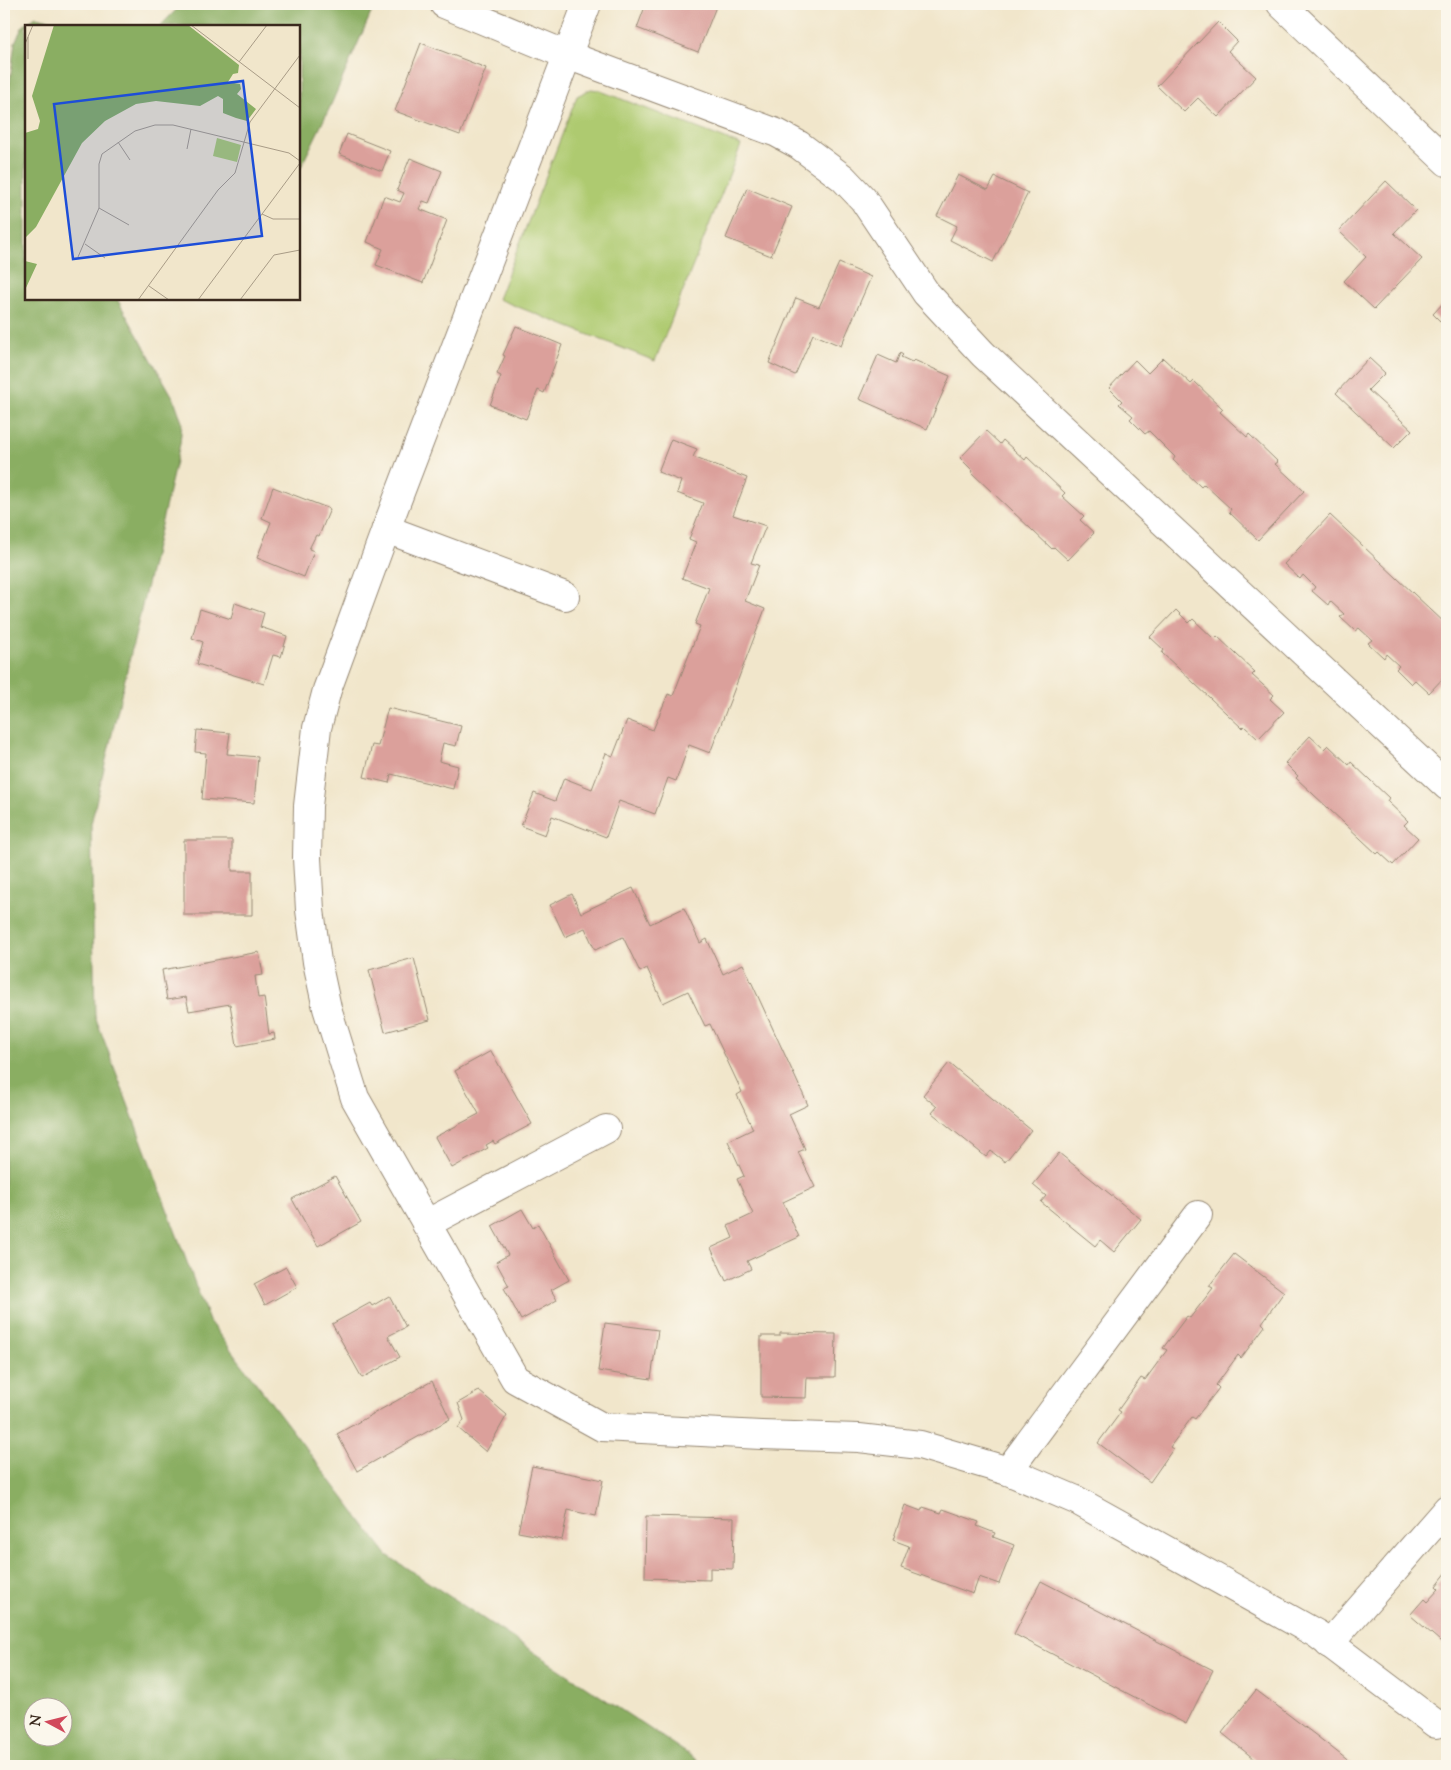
<svg xmlns="http://www.w3.org/2000/svg" width="1451" height="1770" viewBox="0 0 1451 1770" font-family="'Sorts Mill Goudy',serif">
  <rect width="100%" height="100%" fill="#fbf7ec"/>
  <filter id="ink" filterUnits="userSpaceOnUse"><feTurbulence type="fractalNoise" baseFrequency=".02" numOctaves="2"/><feDisplacementMap in="SourceGraphic" scale="10" xChannelSelector="R" yChannelSelector="G"/><feConvolveMatrix kernelMatrix="1 2 1 2 8 2 1 2 1" color-interpolation-filters="sRGB"/></filter>
  <filter id="wash" filterUnits="userSpaceOnUse"><feTurbulence type="fractalNoise" baseFrequency=".0096" numOctaves="4" result="noise"/><feDisplacementMap in="SourceGraphic" scale="20" xChannelSelector="R" yChannelSelector="G"/><feGaussianBlur stdDeviation="1.12" result="paint"/><feColorMatrix in="noise" values="0 0 0 0 0 0 0 0 0 0 0 0 0 0 0 0 0 1.4 0 .05"/><feComposite in="paint" operator="in"/></filter>
  <g filter="url(#wash)">
    <rect width="100%" height="100%" fill="#f1e6cb"/>
    <polygon fill="#aeca70" stroke="#747a47" points="591,89 598,90 741,145 655,361 498,299 574,104 577,96"/>
    <g fill="#8aae62" stroke="#626c40" fill-rule="evenodd">
      <polygon points="182,4 375,4 330,107 299,171 299,26 160,26"/>
      <path d="M36 17 78 26H26V299H117L174 399 182 422 180 444 91 824 95 1016 209 1321 387 1555 706 1766H4V127L15 42 23 26ZM32 1708H62V1738H32Z"/>
    </g>
    <g id="blocks">
      <g fill="#dba09b">
        <polygon points="646,4 717,4 698,52 637,28"/>
        <polygon points="1218,22 1237,41 1228,51 1256,77 1218,117 1198,98 1184,112 1157,86"/>
        <polygon points="421,43 486,68 460,135 395,111"/>
        <polygon points="347,134 390,151 382,171 339,154"/>
        <polygon points="410,158 442,171 429,203 423,201 419,209 447,220 423,283 376,265 383,249 367,242 384,196 400,202 404,193 397,190"/>
        <polygon points="958,175 988,190 995,177 1028,193 993,262 950,240 957,226 937,216"/>
        <polygon points="1386,181 1416,210 1394,233 1422,259 1374,309 1344,281 1366,257 1339,231"/>
        <polygon points="747,188 792,207 771,256 726,238"/>
        <polygon points="839,263 871,277 841,346 813,334 795,375 769,363 796,298 819,307"/>
        <polygon points="1447,299 1447,328 1433,314"/>
        <polygon points="516,326 562,345 544,393 538,390 526,419 490,405 501,376 497,374 505,356 503,355"/>
        <polygon points="900,353 903,355 901,357 912,362 914,360 950,376 927,429 859,399 878,355 896,363"/>
        <polygon points="1163,358 1191,384 1194,381 1223,409 1220,412 1247,437 1249,434 1278,462 1275,464 1304,491 1258,540 1229,512 1231,509 1204,484 1201,487 1173,460 1175,457 1149,431 1145,434 1130,419 1133,416 1119,404 1122,401 1109,388 1135,360 1148,373"/>
        <polygon points="1369,358 1385,373 1368,390 1412,430 1394,448 1336,393"/>
        <polygon points="986,431 1000,444 1003,440 1025,460 1027,457 1065,493 1062,496 1084,516 1080,520 1094,533 1068,560 1054,547 1052,549 972,473 973,471 960,458"/>
        <polygon points="671,439 697,449 693,457 747,478 733,515 766,526 751,563 759,565 745,601 765,609 710,753 689,745 676,781 668,778 655,814 619,801 606,837 552,816 545,835 521,826 534,793 555,801 564,778 592,789 606,753 613,756 627,720 653,730 668,694 673,696 700,626 695,624 709,588 682,578 696,542 689,539 703,503 677,493 681,481 658,472"/>
        <polygon points="273,487 330,509 319,536 316,535 309,549 314,551 304,577 257,558 271,522 262,518"/>
        <polygon points="1330,515 1447,625 1447,674 1429,693 1415,680 1411,684 1396,669 1399,666 1386,654 1384,658 1368,643 1372,640 1359,628 1355,631 1340,617 1344,614 1330,601 1328,605 1312,591 1315,587 1303,575 1300,579 1284,564"/>
        <polygon points="235,603 264,613 260,627 287,636 281,657 273,655 264,684 197,664 203,642 192,638 200,609 231,619"/>
        <polygon points="1176,610 1189,623 1193,619 1214,639 1217,636 1255,672 1252,675 1274,695 1270,699 1284,712 1258,739 1244,726 1242,728 1162,653 1164,650 1150,637"/>
        <polygon points="388,708 461,726 456,746 443,743 439,761 458,766 453,789 391,774 389,783 364,777 372,745 378,746"/>
        <polygon points="197,730 230,733 227,754 258,757 254,803 202,799 206,753 195,752"/>
        <polygon points="1310,736 1324,749 1328,745 1349,765 1351,762 1389,798 1387,801 1408,821 1404,825 1418,838 1393,865 1379,852 1377,854 1296,778 1298,776 1285,763"/>
        <polygon points="184,840 232,840 232,871 252,871 252,915 184,915"/>
        <polygon points="633,888 650,924 684,908 700,943 707,939 723,974 743,964 808,1105 789,1114 805,1149 798,1152 815,1187 783,1202 799,1237 747,1261 751,1269 726,1281 711,1248 733,1238 728,1226 753,1214 737,1179 744,1176 728,1141 753,1129 737,1095 742,1092 710,1024 705,1026 688,991 663,1003 647,968 640,972 623,937 595,950 585,928 565,937 550,905 572,894 581,913"/>
        <polygon points="259,952 263,975 255,976 258,998 264,997 269,1034 274,1033 275,1039 237,1046 230,1004 189,1011 186,997 167,1000 162,970"/>
        <polygon points="414,958 430,1020 385,1032 369,970"/>
        <polygon points="491,1051 532,1124 495,1144 493,1141 486,1145 488,1148 452,1168 435,1137 479,1114 455,1071"/>
        <polygon points="949,1063 1031,1130 1005,1162 991,1151 986,1157 932,1113 937,1107 923,1095"/>
        <polygon points="1059,1153 1141,1219 1114,1252 1100,1240 1095,1246 1041,1202 1046,1196 1033,1185"/>
        <polygon points="335,1176 361,1222 318,1246 292,1199"/>
        <polygon points="522,1209 533,1228 538,1224 569,1280 551,1290 557,1300 521,1320 504,1288 509,1286 496,1262 508,1255 492,1226"/>
        <polygon points="1234,1254 1284,1292 1262,1323 1265,1326 1241,1358 1238,1355 1216,1385 1219,1388 1195,1419 1192,1417 1170,1447 1173,1449 1150,1482 1098,1443 1121,1412 1118,1410 1141,1378 1145,1380 1167,1350 1163,1348 1187,1316 1190,1318 1213,1288 1209,1286"/>
        <polygon points="286,1267 297,1287 265,1305 254,1284"/>
        <polygon points="389,1296 406,1327 388,1336 400,1357 362,1378 332,1324 370,1303 372,1306"/>
        <polygon points="605,1323 658,1330 651,1379 598,1371"/>
        <polygon points="780,1333 836,1334 835,1377 807,1377 806,1398 761,1397 761,1336 780,1336"/>
        <polygon points="432,1381 450,1419 357,1471 337,1434"/>
        <polygon points="479,1391 507,1415 486,1452 458,1428 464,1420 458,1403"/>
        <polygon points="532,1466 603,1480 596,1516 568,1510 562,1540 518,1532"/>
        <polygon points="905,1505 921,1511 923,1507 941,1513 943,1509 979,1522 977,1526 995,1533 993,1537 1014,1545 999,1584 979,1577 973,1594 901,1568 909,1546 893,1540"/>
        <polygon points="646,1516 734,1518 733,1569 710,1568 710,1580 645,1578"/>
        <polygon points="1447,1572 1447,1647 1410,1615 1424,1599 1427,1602 1439,1589 1436,1586"/>
        <polygon points="1041,1581 1213,1670 1186,1724 1014,1634"/>
        <polygon points="1256,1690 1318,1737 1355,1766 1264,1766 1253,1758 1222,1733"/>
      </g>
    </g>
  </g>
  <g filter="url(#ink)">
    <use href="#blocks" fill-opacity="0" stroke="#968874" stroke-width="1"/>
    <g fill="none" stroke-linecap="round" stroke-linejoin="round">
      <defs>
        <g id="street">
          <polyline points="444,4 567,55 777,133 799,145 843,178 863,199 926,293 983,354 1447,786"/>
          <polyline points="587,4 386,529 327,690 317,728 308,806 307,858 310,910 317,962 327,1008 355,1098 515,1379 602,1427 761,1435 859,1438 920,1445 1008,1471 1076,1500 1317,1634 1436,1724"/>
          <polyline points="1281,4 1447,162"/>
          <polyline points="386,529 565,596"/>
          <polyline points="426,1224 606,1129"/>
          <polyline points="1008,1471 1198,1215"/>
          <polyline points="1329,1644 1447,1509"/>
        </g>
      </defs>
      <use href="#street" stroke="#968874" stroke-width="30"/>
      <use href="#street" stroke="#fff" stroke-width="28"/>
    </g>
  </g>
  <g transform="translate(25 25)">
    <rect width="275" height="275" fill="#f1e6cb"/>
    <path d="M192 113 216 120 212 137 188 131Z" fill="#aeca70"/>
    <path d="M29 0H163L214 40 213 48 208 49 203 57 215 59 216 64 212 69 231 84 222 96 211 93 198 88V74L193 71 175 81 131 76 111 79 80 96 57 118 11 202 0 213V108L13 104 15 96 7 71ZM0 236 12 239 0 265Z" fill="#8aae62"/>
    <path fill="none" stroke="#a89b86" stroke-width="1" d="M166 0 275 83M3 12V34M0 19 8 0M214 37 242 0M93 117 105 135M162 124 166 104M74 183 104 200M237 189 248 194H275M60 219 80 233M53 232 74 183V139L77 129 110 106 130 100H148L264 128 275 136M124 261 144 275M113 275 193 165 210 148 225 97 275 30M173 275 275 138M215 275 249 230 275 225"/>
    <path fill="#1d4ed8" fill-opacity="0.15" stroke="#1d4ed8" stroke-width="2.5" d="M218 56 237 211 48 234 29 79Z"/>
    <rect width="275" height="275" fill="none" stroke="#3b2a1e" stroke-width="2.5"/>
  </g>
  <rect width="1451" height="1770" fill="none" stroke="#fbf7ec" stroke-width="20"/>
  <g transform="translate(48 1722) rotate(277)"><circle r="24" fill="#fbf7ec" stroke="#aea59a"/>
  <path d="M0-4L9 19L0 12L-9 19Z" fill="#d1495b"/>
  <text y="-8" font-size="14" font-weight="bold" text-anchor="middle" fill="#3b2a1e">N</text>
  </g>
</svg>
